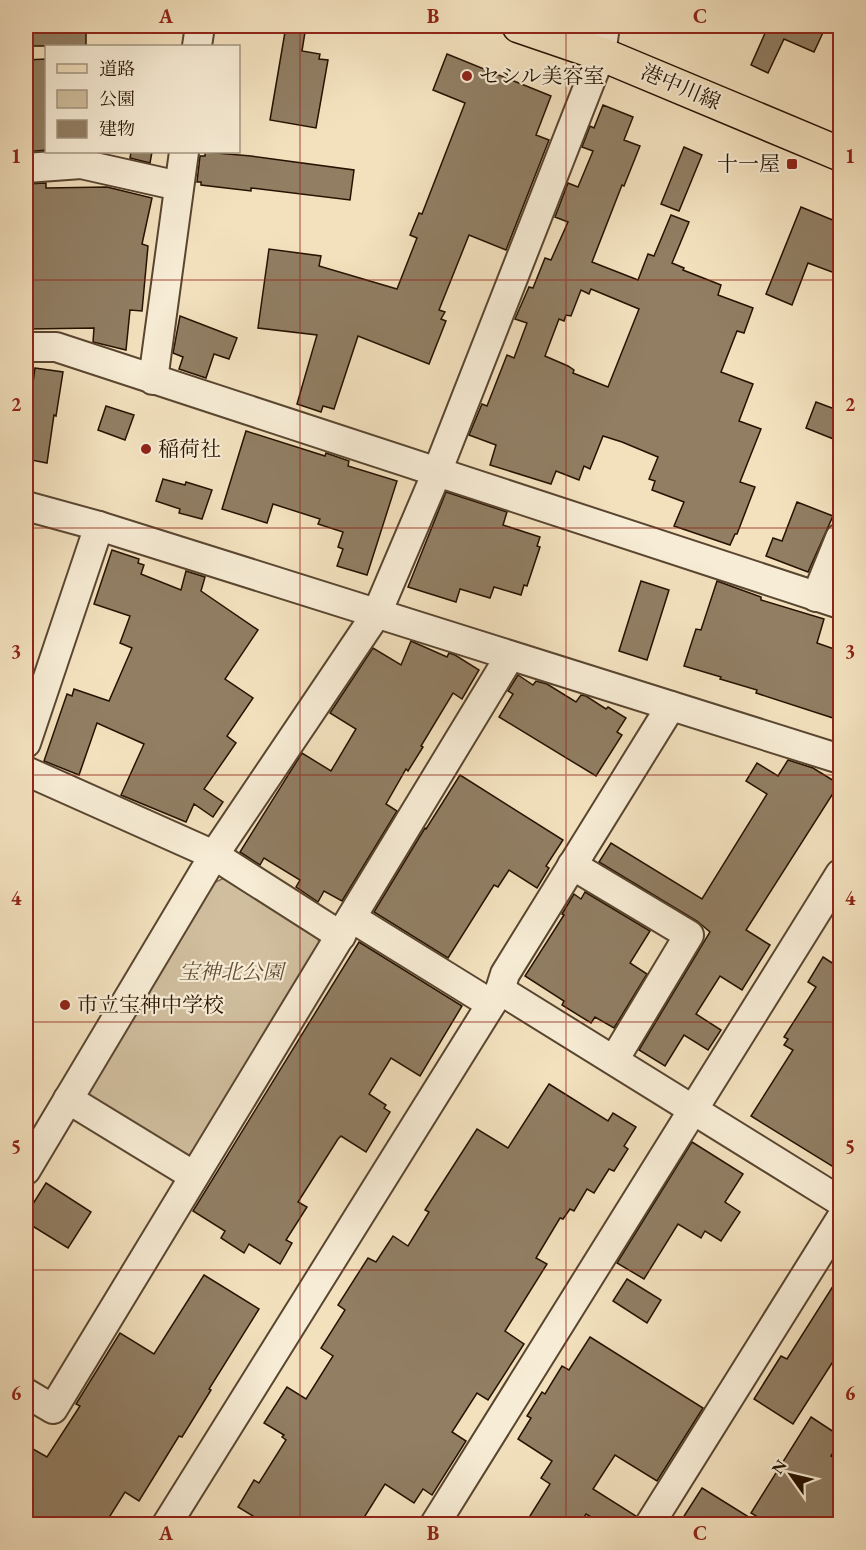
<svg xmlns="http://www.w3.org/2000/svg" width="866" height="1550" viewBox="0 0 866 1550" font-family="'EB Garamond','Noto Serif JP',serif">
  <rect width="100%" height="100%" fill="#f3e1be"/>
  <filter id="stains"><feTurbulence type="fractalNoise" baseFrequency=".00333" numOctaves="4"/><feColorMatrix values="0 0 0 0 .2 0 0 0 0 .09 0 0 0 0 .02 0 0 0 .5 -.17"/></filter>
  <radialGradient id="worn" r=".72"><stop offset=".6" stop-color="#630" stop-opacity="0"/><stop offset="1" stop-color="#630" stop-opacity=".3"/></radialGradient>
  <polygon fill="#d0be9e" stroke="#7b684f" stroke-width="1.5" points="224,878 316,935 321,946 189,1160 91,1104 85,1089 211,884"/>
  <g fill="#917e63" stroke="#261200" stroke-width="1.5" fill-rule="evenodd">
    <polygon points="30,26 86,26 86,46 32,46"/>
    <polygon points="286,26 306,26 302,51 320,54 319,59 328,60 316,128 270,120"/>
    <polygon points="754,26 826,26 814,52 784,39 768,73 751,65 766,31"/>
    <polygon points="447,54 551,96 536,135 549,140 506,250 469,235 439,310 445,312 441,319 446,321 429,364 358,336 334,409 323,406 321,412 297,404 317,335 258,328 269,249 321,256 319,266 397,289 417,238 410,235 419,213 422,214 465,103 433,90"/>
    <polygon points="46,59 46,150 26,152 26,60"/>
    <path d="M603 105 633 117 624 140 640 146 624 186 622 185 592 262 638 280 648 254 654 256 671 215 689 222 672 263 684 268 683 270 721 285 718 295 753 308 744 333 737 331 721 372 753 384 739 421 761 429 740 482 755 487 737 534H735L730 545 674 526 684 502 652 490 655 481 649 479 658 457 622 442 603 436 590 469 584 466 579 480 556 471 551 484 490 465 496 445 469 435 482 404 487 406 507 355 514 358 527 323 515 319 529 287 533 288 545 258 551 260 568 222 555 217 568 183 578 187 593 151 582 147 590 126 594 128ZM591 289 639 309 608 387 573 373 574 370 568 366 545 356 559 319 564 321 566 315 571 316 581 290 589 294Z"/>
    <polygon points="684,147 702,155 679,211 661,204"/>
    <polygon points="131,152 152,152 150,163 130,158"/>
    <polygon points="205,152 251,156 354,170 350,200 251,188 251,191 201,185 201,182 197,182 200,156 205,156"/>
    <polygon points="46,183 46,188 107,187 152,198 142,244 148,246 142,311 130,310 126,350 93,342 94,328 28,329 26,184"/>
    <polygon points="801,207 840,223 840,275 808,263 792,305 766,294"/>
    <polygon points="180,316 237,338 229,359 214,354 206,378 179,369 183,357 173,353"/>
    <polygon points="35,368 63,372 56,416 54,415 47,463 26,459 26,434"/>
    <polygon points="816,402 840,411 840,430 836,440 806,428"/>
    <polygon points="106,406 134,415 125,440 98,430"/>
    <polygon points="246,431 325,456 326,453 349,461 348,466 397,481 367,575 337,566 343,549 338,547 343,532 318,524 320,519 273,504 267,523 222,509"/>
    <polygon points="163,479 185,485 186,482 212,490 202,519 179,513 180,509 156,501"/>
    <polygon points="446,492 507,512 503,525 540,537 537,546 540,547 527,586 524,585 521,595 494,587 490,598 460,589 456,602 408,587"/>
    <polygon points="797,502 833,516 808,572 766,556 773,538 782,541"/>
    <polygon points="112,550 139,559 138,563 144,565 141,574 181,590 186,571 205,577 201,591 258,630 225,679 253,698 227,736 236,743 204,789 223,802 213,817 194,804 186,822 121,795 144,744 97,723 79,775 44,761 67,694 72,696 74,689 109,701 132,648 120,643 130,616 94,604"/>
    <polygon points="641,581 669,590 647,660 619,651"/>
    <polygon points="717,581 761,597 761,600 824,619 817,643 840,651 840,694 833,718 756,693 757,690 720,679 721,677 684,666 696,629 701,630"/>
    <polygon points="411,641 447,657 449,653 455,655 479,670 462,699 453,693 421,746 423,747 408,771 406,769 386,804 397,811 342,901 324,891 318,902 296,887 300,880 264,858 260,865 240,852 302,753 331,771 356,729 330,713 373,648 401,665"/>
    <polygon points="518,675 533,685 536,681 547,684 576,702 581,695 586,696 606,709 608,707 626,718 617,732 622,735 596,776 499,717 513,694 508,691"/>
    <polygon points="788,760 813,768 839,784 746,930 770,945 742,990 720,976 696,1014 721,1030 708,1050 684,1035 665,1066 639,1050 710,932 697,921 599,862 611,843 702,899 767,794 746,781 757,763 778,776"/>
    <polygon points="460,775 563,840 546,866 549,868 537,888 509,870 498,887 494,885 448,958 374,912 425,828 426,829"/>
    <polygon points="585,892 650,931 630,963 647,974 614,1028 595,1017 591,1023 562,1005 564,1001 525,976 564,915 562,914 574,894 581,899"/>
    <polygon points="359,942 462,1006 420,1076 391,1058 369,1094 386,1105 384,1108 390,1112 366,1152 341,1136 338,1139 298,1202 307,1207 286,1240 292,1243 280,1264 249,1244 244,1253 221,1238 225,1231 193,1211"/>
    <polygon points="823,957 840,968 840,1171 751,1116 793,1050 784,1045 788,1039 784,1037 816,987 808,982"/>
    <polygon points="549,1084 608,1121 613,1113 636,1127 624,1146 628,1149 614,1171 609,1169 594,1193 587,1189 574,1211 570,1209 563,1219 560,1218 536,1258 547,1264 505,1331 524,1344 488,1400 477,1393 452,1432 466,1441 432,1495 423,1489 414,1503 385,1484 360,1524 266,1524 238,1507 254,1480 259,1483 286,1440 282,1437 284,1435 264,1423 287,1387 306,1399 333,1356 321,1348 345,1310 338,1305 368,1258 376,1262 393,1236 408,1246 429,1212 425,1210 477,1129 508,1148"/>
    <polygon points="692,1142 743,1174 725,1202 740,1212 721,1241 705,1231 701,1238 678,1224 644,1279 617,1263"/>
    <polygon points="46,1183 91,1212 68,1248 26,1222 26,1215"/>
    <polygon points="204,1275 259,1309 209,1389 211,1390 182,1437 179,1436 139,1501 125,1492 105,1524 26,1524 26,1445 47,1457 80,1406 76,1404 120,1333 154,1354"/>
    <polygon points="840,1275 840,1368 832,1363 793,1424 754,1399 781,1356 787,1359"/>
    <polygon points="627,1279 661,1300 647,1323 613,1301"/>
    <polygon points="590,1337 703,1408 657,1481 615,1455 593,1489 636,1516 634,1524 604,1524 586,1514 580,1524 525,1524 550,1484 541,1478 552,1461 518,1439 531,1418 527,1416 542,1392 545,1394 562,1366 569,1370"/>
    <polygon points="811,1417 840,1436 840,1441 831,1456 840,1462 840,1524 770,1524 751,1513"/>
    <polygon points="702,1488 760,1524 679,1524"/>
  </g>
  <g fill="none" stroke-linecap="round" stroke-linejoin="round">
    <defs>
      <g id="minor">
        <polyline points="197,46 200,26"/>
        <polyline points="26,168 81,164 179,186"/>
        <polyline points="26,347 56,347 840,604"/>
        <polyline points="153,380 184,152"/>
        <polyline points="26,506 99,526 840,759"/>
        <polyline points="816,597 840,538"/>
        <polyline points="26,743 99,526"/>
        <polyline points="26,771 214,855 341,936"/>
        <polyline points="572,865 689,935 614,1060"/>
        <polyline points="352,918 491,1004"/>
        <polyline points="500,990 840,1201"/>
        <polyline points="68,1099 194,1176"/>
        <polyline points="26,1170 214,855 377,613 437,472 601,54 605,26"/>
        <polyline points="26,1393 53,1409 510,656"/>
        <polyline points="167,1524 500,990 505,974 671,706"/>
        <polyline points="435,1524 840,874"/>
        <polyline points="650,1524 840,1220"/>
      </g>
      <polyline id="major" points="519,26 601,54 840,154"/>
    </defs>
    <use href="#minor" stroke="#594630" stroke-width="32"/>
    <use href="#major" stroke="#261200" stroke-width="36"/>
    <use href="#minor" stroke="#f7ecd5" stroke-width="28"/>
    <use href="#major" stroke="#f3e1be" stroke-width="33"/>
  </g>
  <path fill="none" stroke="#8f2418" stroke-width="1.5" stroke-opacity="0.55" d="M300 26V1524M566 26V1524M26 280H840M26 528H840M26 775H840M26 1022H840M26 1270H840"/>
  <g fill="#8f2418" stroke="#f7ecd5" stroke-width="2">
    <circle cx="467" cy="76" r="6"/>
    <rect x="786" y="158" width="12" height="12" rx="3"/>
    <circle cx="146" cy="449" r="6"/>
    <circle cx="65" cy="1005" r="6"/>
  </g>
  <g text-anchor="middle" stroke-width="4.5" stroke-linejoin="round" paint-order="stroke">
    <g font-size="21" fill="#261200" stroke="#f7ecd5" text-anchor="start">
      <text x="479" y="83">セシル美容室</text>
      <text x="780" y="171" text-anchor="end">十一屋</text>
      <text x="158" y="456">稲荷社</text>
      <text x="77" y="1012">市立宝神中学校</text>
    </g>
    <g font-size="21" fill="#261200" stroke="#f7ecd5">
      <text transform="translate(681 87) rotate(23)" y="7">港中川線</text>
    </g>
    <g font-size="21" font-style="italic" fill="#624e37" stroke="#f7ecd5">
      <text x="231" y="979">宝神北公園</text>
    </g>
  </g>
  <rect width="866" height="1550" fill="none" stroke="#f3e1be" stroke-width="66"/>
  <rect x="45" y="45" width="195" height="108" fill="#f7ecd5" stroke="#a39580" stroke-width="1.5"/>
  <rect x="57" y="64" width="30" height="9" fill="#f3e1be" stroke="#a39580" stroke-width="1.5"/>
  <text x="99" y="75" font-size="18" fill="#261200">道路</text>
  <rect x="57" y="90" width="30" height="18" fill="#d0be9e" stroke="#a39580" stroke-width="1.5"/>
  <text x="99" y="105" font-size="18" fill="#261200">公園</text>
  <rect x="57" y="120" width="30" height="18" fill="#917e63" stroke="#a39580" stroke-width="1.5"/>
  <text x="99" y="135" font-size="18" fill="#261200">建物</text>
  <g transform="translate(791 1475) rotate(304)" stroke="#f7ecd5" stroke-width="4.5" paint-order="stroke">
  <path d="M0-4.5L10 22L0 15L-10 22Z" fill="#261200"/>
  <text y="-9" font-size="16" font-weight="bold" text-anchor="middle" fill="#261200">N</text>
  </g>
  <rect x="33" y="33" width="800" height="1484" fill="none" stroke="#8f2418" stroke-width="2"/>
  <g font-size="20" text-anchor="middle" font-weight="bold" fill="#8f2418">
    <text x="166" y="23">A</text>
    <text x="433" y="23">B</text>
    <text x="700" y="23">C</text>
    <text x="16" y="163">1</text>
    <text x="850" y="163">1</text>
    <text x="16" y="411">2</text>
    <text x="850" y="411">2</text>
    <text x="16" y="658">3</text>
    <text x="850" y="658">3</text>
    <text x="16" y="905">4</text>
    <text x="850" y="905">4</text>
    <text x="16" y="1153">5</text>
    <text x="850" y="1153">5</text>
    <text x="16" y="1400">6</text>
    <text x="850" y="1400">6</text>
    <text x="166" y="1540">A</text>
    <text x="433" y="1540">B</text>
    <text x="700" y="1540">C</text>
  </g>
  <rect width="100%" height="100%" filter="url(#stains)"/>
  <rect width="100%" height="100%" fill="url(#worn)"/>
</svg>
